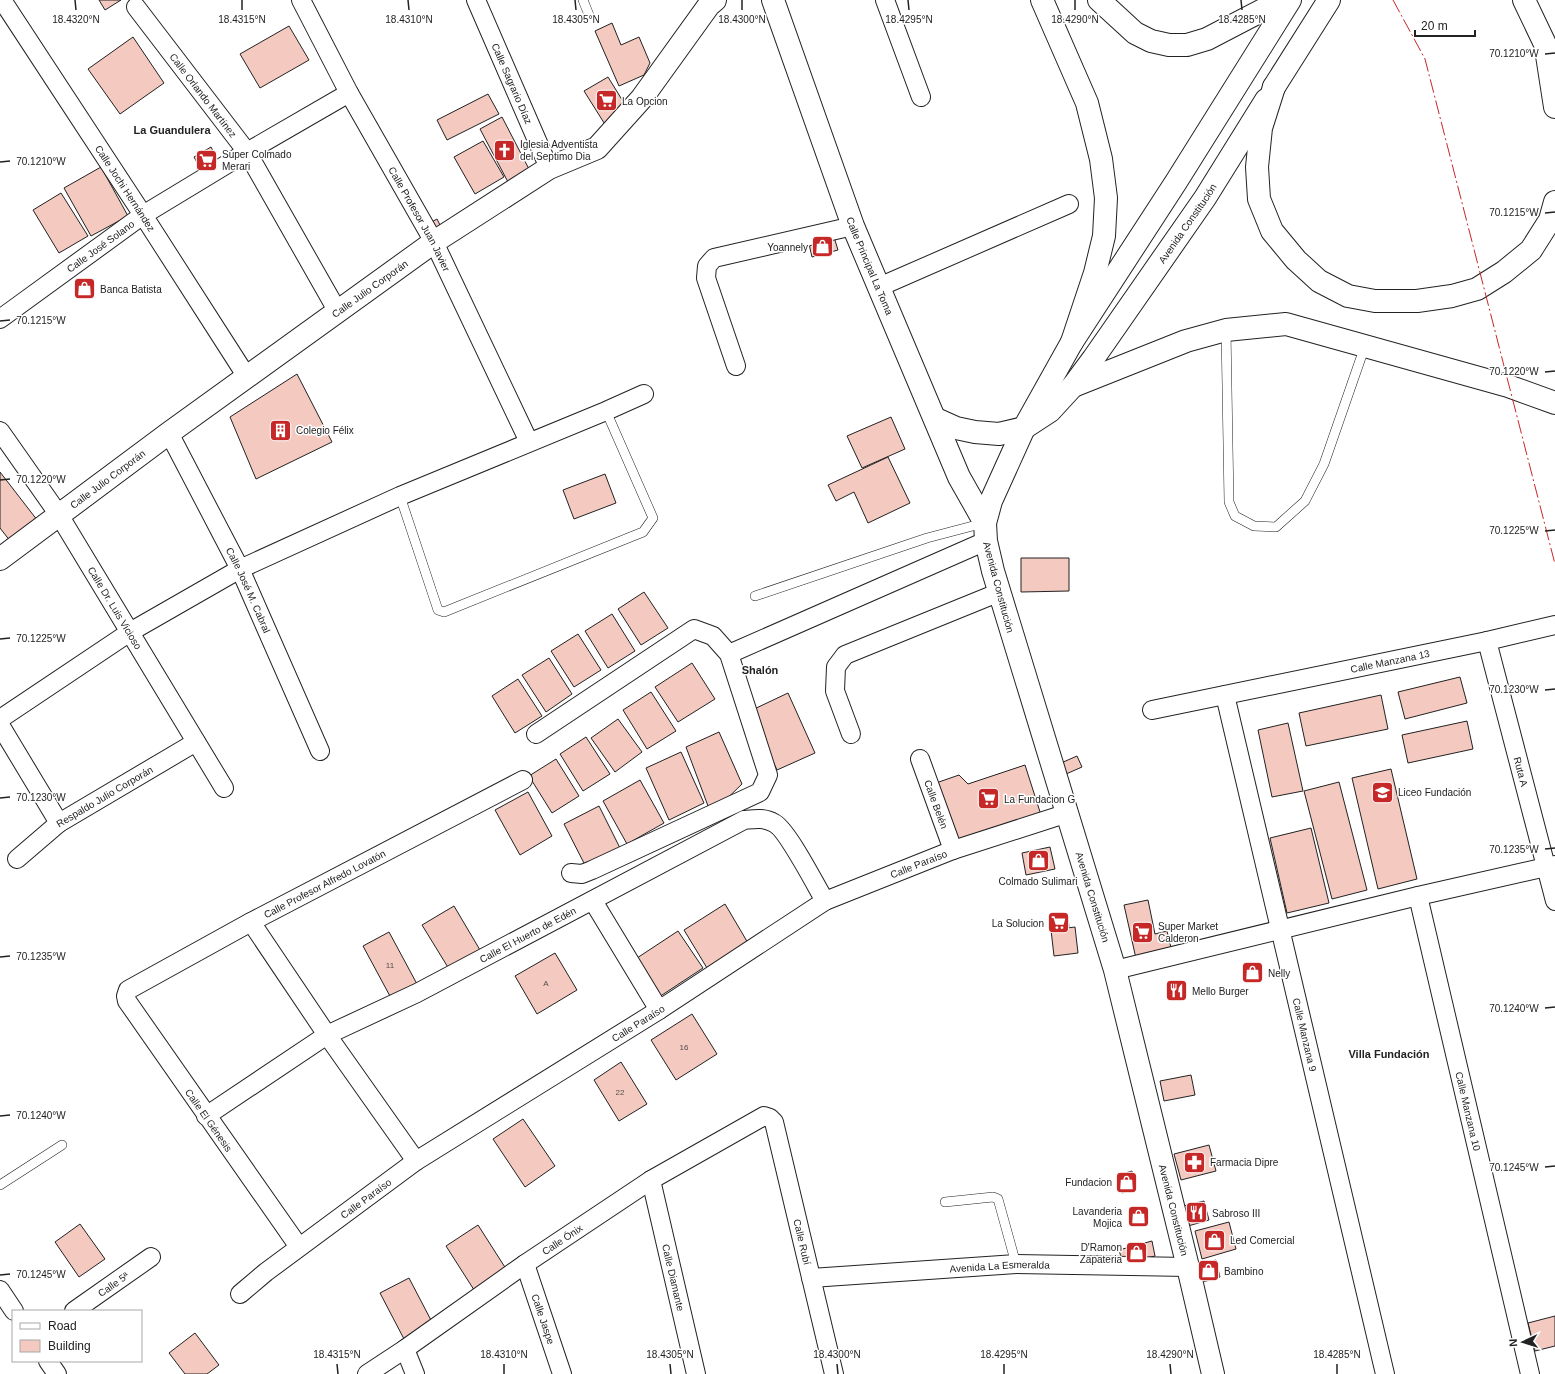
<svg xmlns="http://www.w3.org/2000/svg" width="1555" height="1374" viewBox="0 0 1555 1374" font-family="Arial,sans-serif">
  <rect width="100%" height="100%" fill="#fff"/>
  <g fill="#f3c9c0" stroke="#222">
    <polygon points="99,0 121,0 105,10"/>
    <polygon points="612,23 621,45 639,37 650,63 644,75 619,86 595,31"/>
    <polygon points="289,26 309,60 260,88 240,54"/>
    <polygon points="133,37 164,83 120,114 88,69"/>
    <polygon points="608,77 629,111 606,126 584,91"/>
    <polygon points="488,94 499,114 447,140 437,120"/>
    <polygon points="502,117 530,171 508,182 480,129"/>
    <polygon points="483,141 504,177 475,194 454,157"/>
    <polygon points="211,147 219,163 202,172 194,157"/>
    <polygon points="101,167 128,216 91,236 64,188"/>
    <polygon points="61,193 88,236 59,253 33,210"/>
    <polygon points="437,219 443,231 428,224"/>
    <polygon points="834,237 838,250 812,257 809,244"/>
    <polygon points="86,281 92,290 83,297 77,288"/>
    <polygon points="297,374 332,442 256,479 230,417"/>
    <polygon points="891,417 905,449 862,468 847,436"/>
    <polygon points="888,457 910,503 868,523 854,492 836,501 828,485"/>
    <polygon points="0,472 41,525 14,546 0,528"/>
    <polygon points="605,474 616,503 574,519 563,490"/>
    <polygon points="1021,558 1069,558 1069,591 1021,592"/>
    <polygon points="644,592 668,628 641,645 618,609"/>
    <polygon points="612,614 635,651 608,668 585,631"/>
    <polygon points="578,634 601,670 574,687 551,651"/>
    <polygon points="549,658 572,694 546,712 522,675"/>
    <polygon points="692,663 715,699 678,722 655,687"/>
    <polygon points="1460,677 1467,703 1405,719 1398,692"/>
    <polygon points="518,679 542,716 515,733 492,696"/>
    <polygon points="651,692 676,731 647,749 623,710"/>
    <polygon points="788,693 815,753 777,770 750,711"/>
    <polygon points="1381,695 1388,729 1306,746 1299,713"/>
    <polygon points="618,719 642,752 615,772 591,738"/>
    <polygon points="1467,721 1473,749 1408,763 1402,735"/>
    <polygon points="1288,723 1303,791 1272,797 1258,730"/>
    <polygon points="719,732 742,784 711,814 686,747"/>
    <polygon points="586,737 610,774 583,791 560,754"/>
    <polygon points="681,752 704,803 669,820 646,768"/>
    <polygon points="1077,756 1082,767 1066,774 1061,763"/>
    <polygon points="556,759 579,796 552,813 529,776"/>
    <polygon points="1025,765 1041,815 956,843 936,783 959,775 968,784"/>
    <polygon points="1391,769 1417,879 1378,889 1352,778"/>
    <polygon points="640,780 664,823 627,844 603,801"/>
    <polygon points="1339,782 1367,890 1332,899 1304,791"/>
    <polygon points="528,792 552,836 520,855 495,810"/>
    <polygon points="599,806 621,850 586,867 564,824"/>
    <polygon points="1311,828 1329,903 1287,913 1270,838"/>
    <polygon points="1050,847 1055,869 1026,875 1022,853"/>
    <polygon points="1148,900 1155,934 1167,931 1173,956 1137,963 1124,905"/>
    <polygon points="725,904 748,943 707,968 684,930"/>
    <polygon points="454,906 480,950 449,969 422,925"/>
    <polygon points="1068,915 1069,928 1051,930 1049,917"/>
    <polygon points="1075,927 1078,953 1054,956 1051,930"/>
    <polygon points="678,931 703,968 659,997 634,960"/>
    <polygon points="389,932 417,984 391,998 363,946"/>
    <polygon points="555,953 577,990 537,1014 515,976"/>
    <polygon points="1259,964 1262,979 1248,982 1245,967"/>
    <polygon points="1181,983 1184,996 1171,998 1168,985"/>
    <polygon points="692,1014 717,1054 676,1080 651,1040"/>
    <polygon points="621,1062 647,1104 619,1121 594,1080"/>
    <polygon points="1191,1075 1195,1095 1164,1101 1160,1081"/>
    <polygon points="523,1119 555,1166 525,1187 493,1139"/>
    <polygon points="1209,1145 1216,1171 1181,1180 1174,1154"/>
    <polygon points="1132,1171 1136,1189 1122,1193 1118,1175"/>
    <polygon points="1204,1201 1209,1220 1188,1226 1183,1206"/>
    <polygon points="1145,1211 1147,1220 1131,1224 1129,1215"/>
    <polygon points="1229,1222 1236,1249 1202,1259 1195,1231"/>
    <polygon points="80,1224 105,1259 79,1277 55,1242"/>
    <polygon points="478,1225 508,1272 476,1293 446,1246"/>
    <polygon points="1152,1241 1155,1256 1123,1264 1119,1250"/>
    <polygon points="1216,1260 1220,1277 1203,1282 1198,1265"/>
    <polygon points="409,1278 433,1324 404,1339 380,1293"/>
    <polygon points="1555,1316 1555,1346 1535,1351 1528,1323"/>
    <polygon points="195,1333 219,1365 207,1374 185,1374 169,1353"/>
  </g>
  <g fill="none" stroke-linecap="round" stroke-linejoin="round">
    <defs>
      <g id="lane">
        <polyline points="583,0 589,15"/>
        <polyline points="1226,330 1229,502 1235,516 1254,526 1276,527 1305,501 1324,464 1365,346"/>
        <polyline points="400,496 438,610 444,612 643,532 653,518 606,411"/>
        <polyline points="755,596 927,538 984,523"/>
        <polyline points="0,1185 62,1145"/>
        <polyline points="945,1202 993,1197 998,1199 1016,1264"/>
      </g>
      <g id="street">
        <path id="s1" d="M2 0 143 215 247 377"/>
        <path id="s2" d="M301 0 349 93 434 242 529 442"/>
        <path id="s3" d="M476 0 549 168"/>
        <polyline points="885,0 921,97"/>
        <path id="s4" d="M136 7 247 152 338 312"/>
        <polyline points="879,287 1069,204"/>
        <path id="s5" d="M0 319 143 215 247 152 349 93"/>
        <polyline points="736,366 706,278 707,266 714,258 853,226"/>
        <path id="s6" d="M0 431 59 515 224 788"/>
        <path id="s7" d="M169 433 240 569 320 751"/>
        <path id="s8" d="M1487 641 1555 901"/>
        <polyline points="729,654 986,541"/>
        <path id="s9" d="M1225 695 1385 1374"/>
        <path id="s10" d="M1152 710 1487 641 1555 625"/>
        <polyline points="0,719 130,632 240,569 400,496 606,411 644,394"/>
        <polyline points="0,725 59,823"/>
        <polyline points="536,734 694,629 713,636 729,654 768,775 760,792 592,870 582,874 571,873"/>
        <polyline points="851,734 835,691 836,667 845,655 1000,592"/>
        <path id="s11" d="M920 759 953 850"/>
        <path id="s12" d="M17 859 59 823 196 742"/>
        <path id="s13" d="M1418 896 1530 1374"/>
        <polyline points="593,901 659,1010"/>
        <polyline points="251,922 327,1035 416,1161"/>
        <polyline points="1115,970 1418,896 1555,865"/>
        <path id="s14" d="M206 1116 327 1035 417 993 744 820C754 819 764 817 774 823 787 829 816 886 825 901"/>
        <path id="s15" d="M651 1180 696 1374"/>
        <path id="s16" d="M299 1247 127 1001 126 996 128 990 251 922 523 780"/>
        <path id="s17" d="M525 1264 562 1374"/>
        <path id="s18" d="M811 1278 1016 1264 1188 1267"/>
        <polyline points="0,1290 14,1311"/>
        <path id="s19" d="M240 1294 266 1272 416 1161 659 1010 825 901 953 850 1068 813"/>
        <polyline points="74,1311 151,1257"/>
        <polyline points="405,1349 415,1374"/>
        <polyline points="48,1361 57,1374"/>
        <path id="s20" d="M367 1374 405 1349 525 1264 651 1180 764 1116 770 1118 774 1122 834 1374"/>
      </g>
      <g id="secondary">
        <path id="s21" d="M773 0 853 226 959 477 985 523"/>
        <path id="s22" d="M936 419 956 428 975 432 999 434 1024 428 1050 411 1073 386 1093 359 1205 198 1266 100"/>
        <path id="s23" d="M0 559 169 433 434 242 549 168 597 148 642 98 709 5 715 0"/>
        <polyline points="1213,1374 1188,1267 1115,970 993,571 986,541 985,523 991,501 1024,428 1072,342 1176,182 1290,0"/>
      </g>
      <polyline id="primary" points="1274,87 1329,0"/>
      <g id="highway">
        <polyline points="1042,0 1087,103 1101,159 1106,198 1104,236 1095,273 1072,342"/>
        <polyline points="1099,0 1135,33 1151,41 1169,45 1187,45 1207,39 1282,0"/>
        <polyline points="1524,0 1555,65"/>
        <polyline points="1546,49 1555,107"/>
        <polyline points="1274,87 1261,128 1257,167 1259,199 1272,231 1296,260 1319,281 1348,296 1375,301 1417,301 1452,296 1477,289 1504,272 1531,250 1550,220 1555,202"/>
        <polyline points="1073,386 1186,341 1226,330 1286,324 1508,386 1555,403"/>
      </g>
    </defs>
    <use href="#lane" stroke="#222" stroke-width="10"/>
    <use href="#street" stroke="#222" stroke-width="20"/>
    <use href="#secondary" stroke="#222" stroke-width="24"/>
    <use href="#primary" stroke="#222" stroke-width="24"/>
    <use href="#highway" stroke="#222" stroke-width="24"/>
    <use href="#lane" stroke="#fff" stroke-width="9"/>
    <use href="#street" stroke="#fff" stroke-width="18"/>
    <use href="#secondary" stroke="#fff" stroke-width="22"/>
    <use href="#primary" stroke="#fff" stroke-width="22"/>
    <use href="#highway" stroke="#fff" stroke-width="22"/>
    <polyline stroke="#c62828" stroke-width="1" stroke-dasharray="14 3 2 3" stroke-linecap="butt" points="1393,0 1425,59 1555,564"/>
  </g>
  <path fill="none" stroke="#222" stroke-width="1.5" d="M75 0 76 10M242 0V10M408 0 409 10M575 0 576 10M742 0V10M908 0 909 10M1075 0V10M1241 0 1242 10M1545 54 1555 53M0 162 10 161M1545 213 1555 212M0 321 10 320M1545 372 1555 371M0 480 10 479M1545 531 1555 530M0 639 10 638M1545 690 1555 689M0 798 10 797M1545 849 1555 848M0 957 10 956M1545 1008 1555 1007M0 1116 10 1115M1545 1167 1555 1166M0 1275 10 1274M337 1364 338 1374M504 1364V1374M670 1364 671 1374M837 1364 838 1374M1004 1364V1374M1170 1364 1171 1374M1337 1364V1374"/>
  <defs>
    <symbol id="supermarket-square" viewBox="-11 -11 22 22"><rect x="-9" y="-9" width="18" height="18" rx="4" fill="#c62828" stroke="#fff"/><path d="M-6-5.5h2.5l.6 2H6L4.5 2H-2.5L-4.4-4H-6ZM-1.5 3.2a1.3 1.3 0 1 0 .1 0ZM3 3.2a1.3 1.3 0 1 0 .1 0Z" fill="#fff"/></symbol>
    <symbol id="church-square" viewBox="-11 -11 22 22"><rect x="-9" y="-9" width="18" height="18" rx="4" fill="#c62828" stroke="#fff"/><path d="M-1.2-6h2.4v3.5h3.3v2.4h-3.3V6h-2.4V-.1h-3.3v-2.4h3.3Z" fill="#fff"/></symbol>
    <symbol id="shop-square" viewBox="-11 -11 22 22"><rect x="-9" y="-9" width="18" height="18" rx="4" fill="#c62828" stroke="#fff"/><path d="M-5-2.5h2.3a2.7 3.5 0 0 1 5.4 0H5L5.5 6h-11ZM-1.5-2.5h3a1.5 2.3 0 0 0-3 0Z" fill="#fff"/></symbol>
    <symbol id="building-square" viewBox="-11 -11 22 22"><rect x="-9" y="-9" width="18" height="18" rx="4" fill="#c62828" stroke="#fff"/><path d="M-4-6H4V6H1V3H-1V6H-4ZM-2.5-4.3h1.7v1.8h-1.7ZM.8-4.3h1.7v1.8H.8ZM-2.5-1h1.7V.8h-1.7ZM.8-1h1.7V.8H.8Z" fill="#fff"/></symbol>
    <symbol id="school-square" viewBox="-11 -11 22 22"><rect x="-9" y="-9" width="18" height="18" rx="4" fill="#c62828" stroke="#fff"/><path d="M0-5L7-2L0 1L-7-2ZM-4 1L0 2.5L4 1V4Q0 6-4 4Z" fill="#fff"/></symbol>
    <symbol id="restaurant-square" viewBox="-11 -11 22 22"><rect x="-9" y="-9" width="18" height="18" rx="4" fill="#c62828" stroke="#fff"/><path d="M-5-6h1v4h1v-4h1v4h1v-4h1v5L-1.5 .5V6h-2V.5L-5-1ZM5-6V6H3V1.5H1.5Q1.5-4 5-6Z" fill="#fff"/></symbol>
    <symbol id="pharmacy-square" viewBox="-11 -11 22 22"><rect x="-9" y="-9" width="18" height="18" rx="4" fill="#c62828" stroke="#fff"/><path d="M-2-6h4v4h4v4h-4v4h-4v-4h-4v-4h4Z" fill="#fff"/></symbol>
  </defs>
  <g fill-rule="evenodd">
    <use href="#supermarket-square" x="594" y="88" width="25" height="25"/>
    <use href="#church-square" x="492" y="138" width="25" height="25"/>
    <use href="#supermarket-square" x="194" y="148" width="25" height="25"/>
    <use href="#shop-square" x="810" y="234" width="25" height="25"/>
    <use href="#shop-square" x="72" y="276" width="25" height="25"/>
    <use href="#building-square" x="268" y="418" width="25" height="25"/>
    <use href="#school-square" x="1370" y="780" width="25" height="25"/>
    <use href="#supermarket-square" x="976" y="786" width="25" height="25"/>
    <use href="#shop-square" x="1026" y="848" width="25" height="25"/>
    <use href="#supermarket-square" x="1046" y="910" width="25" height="25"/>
    <use href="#supermarket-square" x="1130" y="920" width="25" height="25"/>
    <use href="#shop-square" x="1240" y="960" width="25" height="25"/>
    <use href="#restaurant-square" x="1164" y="978" width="25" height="25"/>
    <use href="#pharmacy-square" x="1182" y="1150" width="25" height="25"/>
    <use href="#shop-square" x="1114" y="1170" width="25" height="25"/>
    <use href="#restaurant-square" x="1184" y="1200" width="25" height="25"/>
    <use href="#shop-square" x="1126" y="1204" width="25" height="25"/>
    <use href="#shop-square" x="1202" y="1228" width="25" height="25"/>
    <use href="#shop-square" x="1124" y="1240" width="25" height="25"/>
    <use href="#shop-square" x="1196" y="1258" width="25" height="25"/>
  </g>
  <g text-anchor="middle" stroke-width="3" stroke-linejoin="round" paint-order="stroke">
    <g font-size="8" fill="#564c4a">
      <text x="390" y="968">11</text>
      <text x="546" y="986">A</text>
      <text x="684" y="1050">16</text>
      <text x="620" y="1095">22</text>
    </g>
    <g font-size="10" fill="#222" stroke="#fff">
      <text dy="4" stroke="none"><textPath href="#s3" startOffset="91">Calle Sagrario Díaz</textPath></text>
      <text dy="4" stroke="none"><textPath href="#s4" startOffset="111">Calle Orlando Martínez</textPath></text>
      <text dy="4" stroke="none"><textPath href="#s1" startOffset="225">Calle Jochi Hernández</textPath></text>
      <text dy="4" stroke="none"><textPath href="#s2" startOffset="249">Calle Profesor Juan Javier</textPath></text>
      <text dy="4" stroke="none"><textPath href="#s22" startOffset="355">Avenida Constitución</textPath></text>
      <text dy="4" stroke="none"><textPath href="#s5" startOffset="124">Calle José Solano</textPath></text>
      <text dy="4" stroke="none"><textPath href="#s21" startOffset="283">Calle Principal La Toma</textPath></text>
      <text dy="4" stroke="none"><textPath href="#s23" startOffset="458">Calle Julio Corporán</textPath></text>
      <text dy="4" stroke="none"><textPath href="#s23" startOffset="134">Calle Julio Corporán</textPath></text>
      <text transform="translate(999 587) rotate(75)" y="4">Avenida Constitución</text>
      <text dy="4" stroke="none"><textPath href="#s7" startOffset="176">Calle José M. Cabral</textPath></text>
      <text dy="4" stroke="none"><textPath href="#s6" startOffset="211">Calle Dr. Luis Vicioso</textPath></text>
      <text dy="4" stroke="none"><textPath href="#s10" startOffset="243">Calle Manzana 13</textPath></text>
      <text dy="4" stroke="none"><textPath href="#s8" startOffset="135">Ruta A</textPath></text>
      <text dy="4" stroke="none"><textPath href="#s12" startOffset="108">Respaldo Julio Corporán</textPath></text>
      <text dy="4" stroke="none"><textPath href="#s11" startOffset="48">Calle Belén</textPath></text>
      <text dy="4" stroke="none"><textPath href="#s19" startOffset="806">Calle Paraíso</textPath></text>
      <text dy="4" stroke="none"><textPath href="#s16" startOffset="535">Calle Profesor Alfredo Lovatón</textPath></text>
      <text transform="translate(1093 897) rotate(73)" y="4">Avenida Constitución</text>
      <text dy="4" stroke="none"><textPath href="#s14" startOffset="370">Calle El Huerto de Edén</textPath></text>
      <text dy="4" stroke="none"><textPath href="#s19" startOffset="482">Calle Paraíso</textPath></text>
      <text dy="4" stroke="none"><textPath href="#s9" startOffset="349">Calle Manzana 9</textPath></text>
      <text dy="4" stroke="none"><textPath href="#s13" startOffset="221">Calle Manzana 10</textPath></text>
      <text transform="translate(209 1120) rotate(55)" y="4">Calle El Génesis</text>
      <text dy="4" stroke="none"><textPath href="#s19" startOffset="158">Calle Paraíso</textPath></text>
      <text transform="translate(1174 1210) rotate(76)" y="4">Avenida Constitución</text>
      <text dy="4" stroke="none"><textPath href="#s20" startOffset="237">Calle Ónix</textPath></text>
      <text dy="4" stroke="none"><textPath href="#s20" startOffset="609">Calle Rubí</textPath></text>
      <text dy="4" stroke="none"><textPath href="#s18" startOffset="189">Avenida La Esmeralda</textPath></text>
      <text dy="4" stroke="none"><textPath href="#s15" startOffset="100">Calle Diamante</textPath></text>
      <text transform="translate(113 1284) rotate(-35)" y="4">Calle 5ª</text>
      <text dy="4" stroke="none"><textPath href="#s17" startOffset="58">Calle Jaspe</textPath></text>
    </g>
    <g font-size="10" fill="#222" stroke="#fff" text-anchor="start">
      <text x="622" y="105">La Opcion</text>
      <text x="520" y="148">Iglesia Adventista<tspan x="520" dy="12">del Septimo Dia</tspan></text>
      <text x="222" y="158">Super Colmado<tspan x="222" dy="12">Merari</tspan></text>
      <text x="808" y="251" text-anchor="end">Yoannely</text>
      <text x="100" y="293">Banca Batista</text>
      <text x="296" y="434">Colegio Félix</text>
      <text x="1398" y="796">Liceo Fundación</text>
      <text x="1004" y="803">La Fundacion G</text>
      <text x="1038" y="885" text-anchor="middle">Colmado Sulimari</text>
      <text x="1044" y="927" text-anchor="end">La Solucion</text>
      <text x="1158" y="930">Super Market<tspan x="1158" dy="12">Calderon</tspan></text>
      <text x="1268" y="977">Nelly</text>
      <text x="1192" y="995">Mello Burger</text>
      <text x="1210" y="1166">Farmacia Dipre</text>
      <text x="1112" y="1186" text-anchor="end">Fundacion</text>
      <text x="1122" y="1215" text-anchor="end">Lavanderia<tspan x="1122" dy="12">Mojica</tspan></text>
      <text x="1212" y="1217">Sabroso III</text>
      <text x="1230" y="1244">Led Comercial</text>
      <text x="1122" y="1251" text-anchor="end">D'Ramon<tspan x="1122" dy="12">Zapateria</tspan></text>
      <text x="1224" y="1275">Bambino</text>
    </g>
    <g font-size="11" font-weight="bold" fill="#222" stroke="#fff">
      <text x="172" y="134">La Guandulera</text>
      <text x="760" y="674">Shalón</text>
      <text x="1389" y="1058">Villa Fundación</text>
    </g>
  </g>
  <g font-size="10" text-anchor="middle" fill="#222" stroke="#fff" stroke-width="3" stroke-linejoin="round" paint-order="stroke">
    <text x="76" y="23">18.4320°N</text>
    <text x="242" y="23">18.4315°N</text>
    <text x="409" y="23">18.4310°N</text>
    <text x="576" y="23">18.4305°N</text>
    <text x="742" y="23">18.4300°N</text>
    <text x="909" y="23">18.4295°N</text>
    <text x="1075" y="23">18.4290°N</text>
    <text x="1242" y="23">18.4285°N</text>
    <text x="1514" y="57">70.1210°W</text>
    <text x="41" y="165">70.1210°W</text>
    <text x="1514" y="216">70.1215°W</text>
    <text x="41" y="324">70.1215°W</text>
    <text x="1514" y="375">70.1220°W</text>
    <text x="41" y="483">70.1220°W</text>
    <text x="1514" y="534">70.1225°W</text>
    <text x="41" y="642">70.1225°W</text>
    <text x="1514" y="693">70.1230°W</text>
    <text x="41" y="801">70.1230°W</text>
    <text x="1514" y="853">70.1235°W</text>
    <text x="41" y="960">70.1235°W</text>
    <text x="1514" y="1012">70.1240°W</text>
    <text x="41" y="1119">70.1240°W</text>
    <text x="1514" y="1171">70.1245°W</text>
    <text x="41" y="1278">70.1245°W</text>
    <text x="337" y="1358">18.4315°N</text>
    <text x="504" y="1358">18.4310°N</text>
    <text x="670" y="1358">18.4305°N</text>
    <text x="837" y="1358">18.4300°N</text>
    <text x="1004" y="1358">18.4295°N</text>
    <text x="1170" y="1358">18.4290°N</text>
    <text x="1337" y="1358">18.4285°N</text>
  </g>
  <rect x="12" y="1310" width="130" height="52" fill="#ffffff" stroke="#a7a7a7"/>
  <rect x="20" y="1323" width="20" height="6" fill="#ffffff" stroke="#a7a7a7"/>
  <text x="48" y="1330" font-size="12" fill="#222222">Road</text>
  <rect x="20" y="1340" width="20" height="12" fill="#f3c9c0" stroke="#a7a7a7"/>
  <text x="48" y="1350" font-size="12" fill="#222222">Building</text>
  <g transform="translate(1523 1342) rotate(266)" stroke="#ffffff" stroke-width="3" paint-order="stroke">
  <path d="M0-3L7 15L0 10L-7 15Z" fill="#222222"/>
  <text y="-6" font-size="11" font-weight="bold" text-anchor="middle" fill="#222222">N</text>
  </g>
  <path d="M1415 30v6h60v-6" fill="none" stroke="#222222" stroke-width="2"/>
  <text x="1421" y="30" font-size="12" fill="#222222" stroke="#ffffff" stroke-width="3" paint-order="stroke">20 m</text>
</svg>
